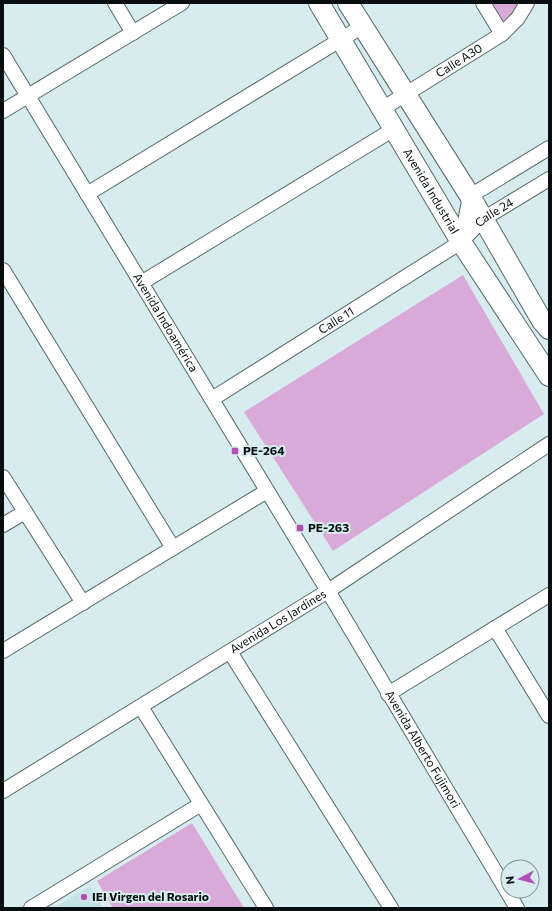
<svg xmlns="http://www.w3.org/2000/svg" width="552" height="911" viewBox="0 0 552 911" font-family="Commissioner,sans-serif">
  <rect width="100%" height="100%" fill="#d6ecee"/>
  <polygon fill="#c3e2e5" points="90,886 103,908 54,908"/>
  <g fill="#d9aad8">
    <polygon points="491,3 521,3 505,26"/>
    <polygon points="463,275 544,414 333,551 244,412"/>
    <polygon points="192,823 244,908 113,908 97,881"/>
  </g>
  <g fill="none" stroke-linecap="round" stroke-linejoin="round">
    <defs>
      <g id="minor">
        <polyline points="115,3 133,33"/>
        <polyline points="483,3 502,34"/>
        <path id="s1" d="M3 55 328 591 517 908"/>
        <path id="s2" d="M382 109 502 34 518 18 527 3"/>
        <polyline points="3,111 182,3"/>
        <polyline points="87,194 363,26"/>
        <polyline points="461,242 470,196 549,148"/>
        <polyline points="3,270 173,548"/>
        <polyline points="141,283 394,129"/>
        <path id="s3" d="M212 399 461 242 483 219 549 179"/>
        <polyline points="3,477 83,603"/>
        <polyline points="3,525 25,512"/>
        <polyline points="495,628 549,716"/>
        <polyline points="3,651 267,491"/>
        <polyline points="230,652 391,908"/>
        <polyline points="388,694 549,595"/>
        <polyline points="141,707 266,908"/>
        <path id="s4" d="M3 791 328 591 549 444"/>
        <polyline points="31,908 201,804"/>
      </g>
      <g id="secondary">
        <path id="s5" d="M319 3 461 242 549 376"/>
        <polyline points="348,3 470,196 542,321 549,329"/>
      </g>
    </defs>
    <use href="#minor" stroke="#56696b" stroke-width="16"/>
    <use href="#secondary" stroke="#56696b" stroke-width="22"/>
    <use href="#minor" stroke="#fff" stroke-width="14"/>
    <use href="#secondary" stroke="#fff" stroke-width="20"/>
  </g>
  <g fill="#b34fb5" stroke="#d6ecee" stroke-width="1.5">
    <rect x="231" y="447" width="8" height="8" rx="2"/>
    <rect x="296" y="524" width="8" height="8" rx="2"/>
    <circle cx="84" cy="897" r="4"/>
  </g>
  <g text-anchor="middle" stroke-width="4" stroke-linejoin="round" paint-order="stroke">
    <g font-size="12" fill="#070e0f" stroke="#d6ecee">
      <text dy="4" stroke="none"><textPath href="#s2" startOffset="91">Calle A30</textPath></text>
      <text dy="4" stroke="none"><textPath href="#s5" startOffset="219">Avenida Industrial</textPath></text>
      <text dy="4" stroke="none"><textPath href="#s3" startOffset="339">Calle 24</textPath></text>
      <text dy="4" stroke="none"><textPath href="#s3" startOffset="147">Calle 11</textPath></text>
      <text dy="4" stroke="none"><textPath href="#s1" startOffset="313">Avenida Indoamérica</textPath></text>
      <text dy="4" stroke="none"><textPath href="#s4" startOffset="323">Avenida Los Jardines</textPath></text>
      <text dy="4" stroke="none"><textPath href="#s1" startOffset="811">Avenida Alberto Fujimori</textPath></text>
    </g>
    <g font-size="12" font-weight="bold" fill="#070e0f" stroke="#d6ecee" text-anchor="start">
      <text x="243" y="455">PE-264</text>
      <text x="308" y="532">PE-263</text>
      <text x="92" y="901">IEI Virgen del Rosario</text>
    </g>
  </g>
  <rect width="552" height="911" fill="none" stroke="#070e0f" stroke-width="8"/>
  <g transform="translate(520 879) rotate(263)"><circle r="19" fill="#d6ecee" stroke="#839395"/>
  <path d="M0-3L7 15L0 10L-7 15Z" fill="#b34fb5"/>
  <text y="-6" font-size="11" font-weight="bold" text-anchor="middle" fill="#070e0f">N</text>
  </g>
</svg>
